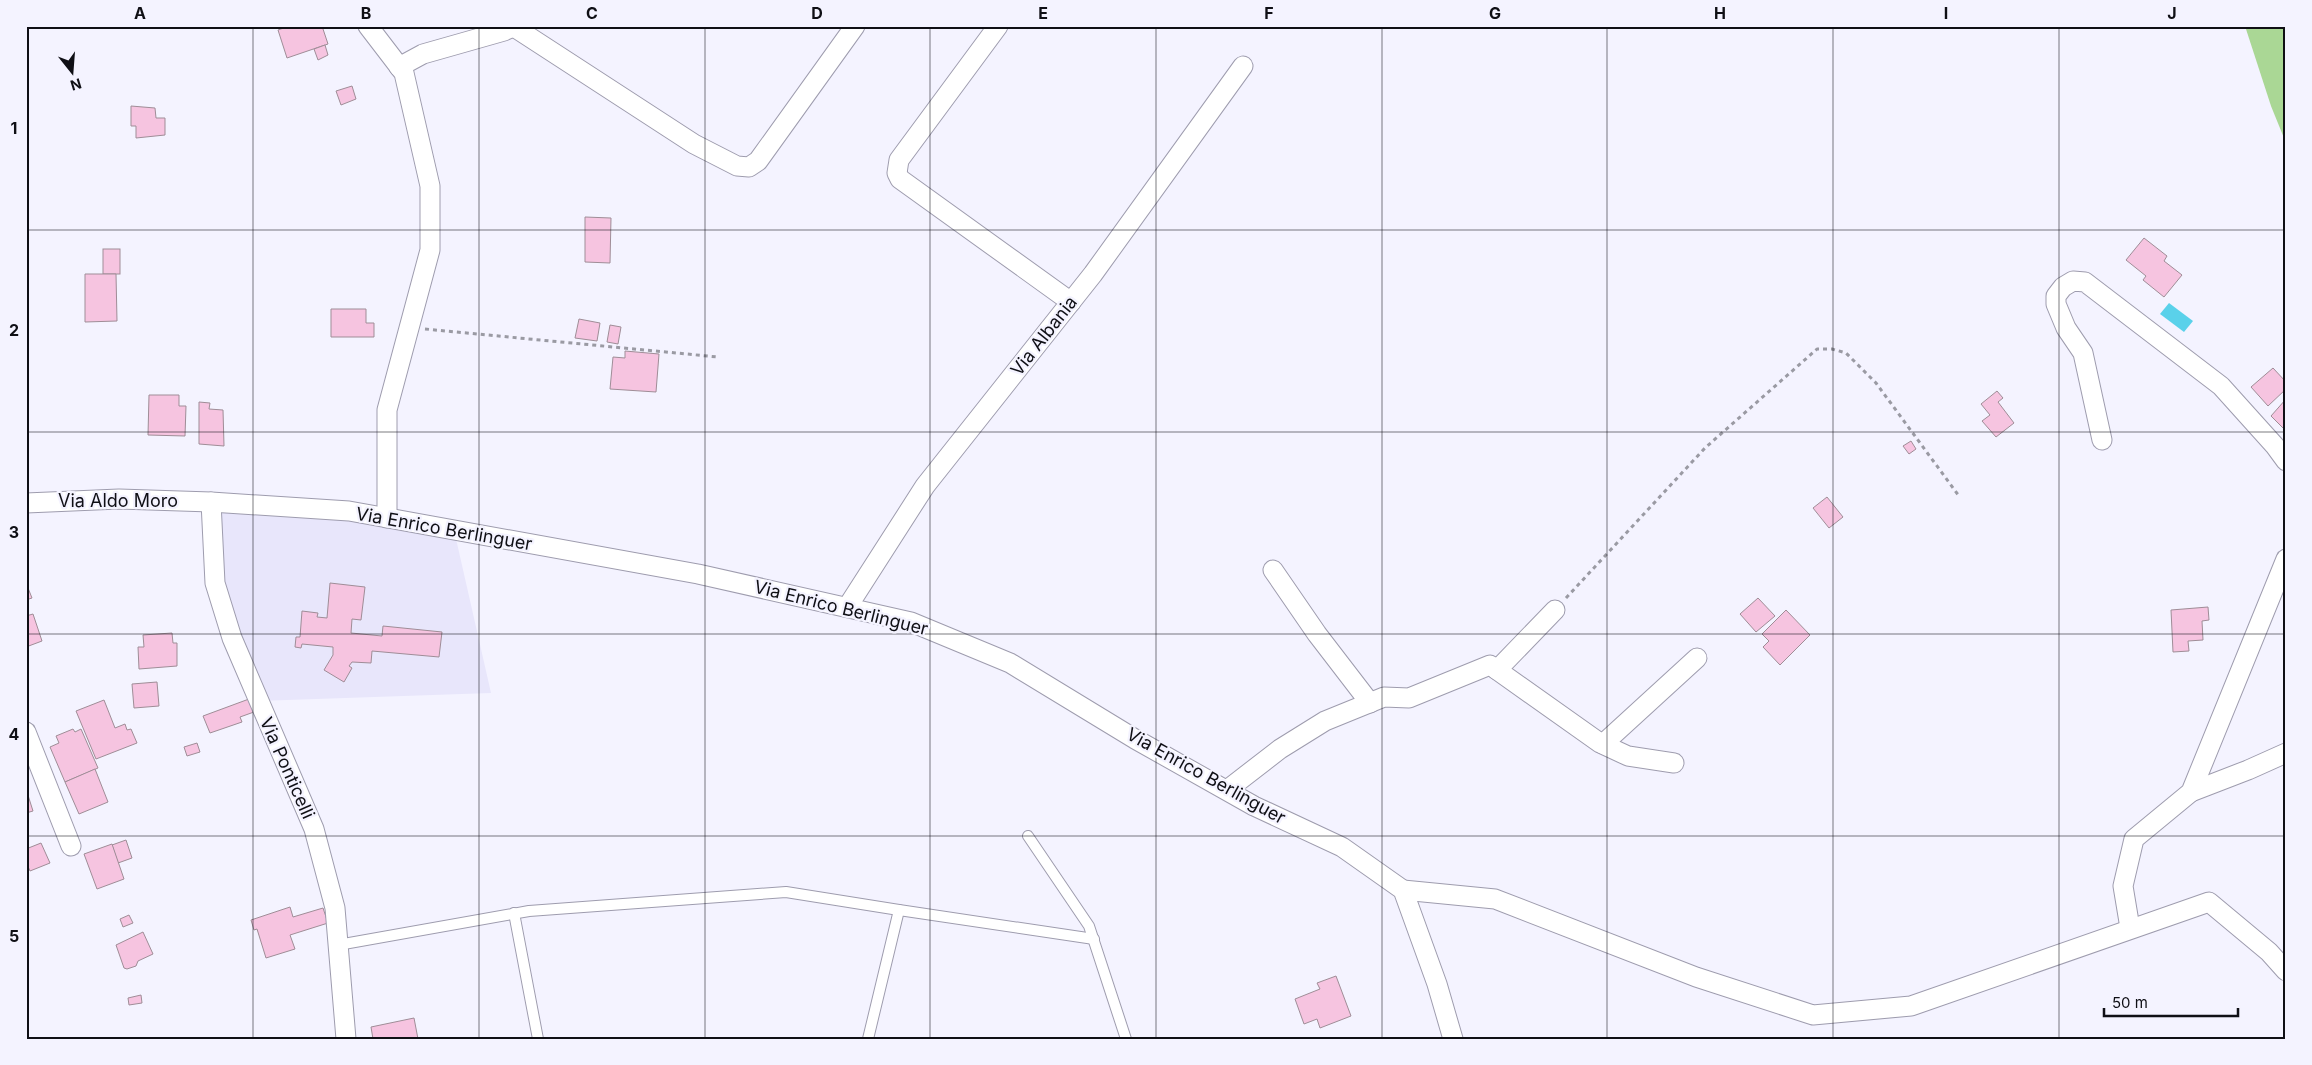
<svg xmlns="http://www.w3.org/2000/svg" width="2312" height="1065" viewBox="0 0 2312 1065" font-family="Inter,sans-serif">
  <rect width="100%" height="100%" fill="#f4f3ff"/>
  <polygon fill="#e8e6fb" points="211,502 454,530 491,693 258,701 232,638"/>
  <polygon fill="#aad795" points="2245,26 2286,26 2286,143 2271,106"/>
  <polygon fill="#5ad1ea" points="2169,303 2193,321 2184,332 2160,314"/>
  <g fill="#f6c4e0" stroke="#9f8d97">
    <polygon points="289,26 322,26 328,44 287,58 278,30"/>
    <polygon points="325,45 328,55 318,60 314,49"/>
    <polygon points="352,86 356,99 341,105 336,91"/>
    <polygon points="131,106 155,108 156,118 165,118 165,135 136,138 136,126 131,126"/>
    <polygon points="585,217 611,218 610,263 585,262"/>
    <polygon points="2144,238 2167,256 2164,261 2182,275 2164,297 2143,280 2146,276 2126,260"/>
    <rect x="103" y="249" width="17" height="25"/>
    <polygon points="85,274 116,274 117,321 85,322"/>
    <polygon points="331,309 366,309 366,323 374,323 374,337 331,337"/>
    <polygon points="579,319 600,323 597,341 575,338"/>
    <polygon points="610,325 621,327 618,344 607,342"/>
    <polygon points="625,351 659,354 656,392 610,389 613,357 625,358"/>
    <polygon points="2273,368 2286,382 2286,389 2268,406 2251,387"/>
    <polygon points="1997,391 2003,398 1998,402 2014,423 1996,437 1982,421 1990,415 1981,404"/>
    <polygon points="149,395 179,395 179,406 186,406 185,436 148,435"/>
    <polygon points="2286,399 2286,431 2271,416"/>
    <polygon points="199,402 210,403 209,409 223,410 224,446 199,444"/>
    <polygon points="1911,441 1916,449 1909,454 1903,446"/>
    <polygon points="1827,497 1843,517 1829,528 1813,508"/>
    <polygon points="26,583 32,598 26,600"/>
    <polygon points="330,583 365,587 361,620 352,619 351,633 382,636 383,626 442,632 439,657 372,651 371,663 352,662 349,666 352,668 344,682 324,670 333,655 333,647 302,644 301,648 295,647 296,637 300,637 302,611 318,613 317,617 327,618"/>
    <polygon points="1758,598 1775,616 1756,632 1740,614"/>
    <polygon points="2208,607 2209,620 2202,621 2203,640 2188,641 2189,651 2173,652 2171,610"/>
    <polygon points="1786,610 1810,635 1780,665 1763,647 1769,641 1762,634"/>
    <polygon points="33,614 42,641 26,647 26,616"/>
    <polygon points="172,633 173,643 177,643 177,666 139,669 138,647 144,647 143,635"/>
    <polygon points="157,682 159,706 134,708 132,684"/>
    <polygon points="249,699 254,712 240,717 242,722 210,733 203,716"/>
    <polygon points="104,700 115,728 125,724 127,730 131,729 137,743 96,759 76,711"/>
    <polygon points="73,729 75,732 81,729 98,768 65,782 50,747 59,743 56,736"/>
    <polygon points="197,743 200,752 187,756 184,747"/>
    <polygon points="95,769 108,802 79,814 65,782"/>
    <polygon points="26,789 33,811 26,813"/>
    <polygon points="126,840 132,858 118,863 112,845"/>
    <polygon points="41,843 50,863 30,871 26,862 26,849"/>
    <polygon points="112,844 124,879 97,889 84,854"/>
    <polygon points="290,907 293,917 323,908 328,923 290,935 295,949 266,958 257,929 254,930 251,920"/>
    <polygon points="129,915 133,923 123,927 120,919"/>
    <polygon points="143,932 153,954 138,961 136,966 127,969 124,968 116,945"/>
    <polygon points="1336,976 1351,1016 1320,1028 1317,1019 1304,1024 1295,999 1320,989 1317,983"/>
    <polygon points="141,995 142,1003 129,1005 128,998"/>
    <polygon points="414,1018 418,1039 373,1039 371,1027"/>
  </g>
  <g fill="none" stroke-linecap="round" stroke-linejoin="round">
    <defs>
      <g id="service">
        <polyline points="1028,836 1089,926 1126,1039"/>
        <polyline points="899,910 1094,939"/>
        <polyline points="514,913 538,1039"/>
        <polyline points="338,945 529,911 786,892 899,910 868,1039"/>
      </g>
      <g id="minor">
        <polyline points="368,26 404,73 430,186 430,250 387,410 387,518"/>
        <polyline points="998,26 899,160 897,173 900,179 1071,302"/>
        <polyline points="514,27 694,144 737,166 749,167 758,161 855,26"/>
        <polyline points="399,67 423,54 504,31 515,26"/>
        <polyline points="2102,440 2083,353 2066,328 2056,304 2056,296 2063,287 2073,281 2085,282 2221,386 2275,446 2286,461"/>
        <polyline points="211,502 215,583 232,638 314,829 335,908 346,1039"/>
        <polyline points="26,503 119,499 211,502 349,511 698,574 911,622 1010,663 1135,739 1254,806 1342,847 1403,890 1437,984 1453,1039"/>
        <polyline points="1273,570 1317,634 1370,703"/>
        <polyline points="848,606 925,486 1093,274 1243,66"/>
        <polyline points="1497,670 1555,610"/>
        <polyline points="26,732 71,846"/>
        <polyline points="1603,744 1697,658"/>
        <polyline points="1227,790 1280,749 1325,721 1384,697 1409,698 1490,665 1600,743 1628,756 1674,763"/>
        <polyline points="2191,792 2248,770 2286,753"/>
        <polyline points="1403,890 1495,899 1696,977 1813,1015 1911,1006 2209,902 2269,952 2286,971"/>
        <polyline points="2130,928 2123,886 2134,839 2191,792 2286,559"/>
      </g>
    </defs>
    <use href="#service" stroke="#9e9cae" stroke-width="12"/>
    <use href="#minor" stroke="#9e9cae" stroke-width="21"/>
    <g stroke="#9a9aa3" stroke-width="3" stroke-dasharray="4 4" stroke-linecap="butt">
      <polyline points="425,329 718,357"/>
      <polyline points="1566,598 1705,448 1817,349 1832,349 1846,353 1876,383 1959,496"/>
    </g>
    <use href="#service" stroke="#fff" stroke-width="10"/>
    <use href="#minor" stroke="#fff" stroke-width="19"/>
  </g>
  <path fill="none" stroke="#0f0f15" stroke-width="1" stroke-opacity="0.55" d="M253 26V1039M479 26V1039M705 26V1039M930 26V1039M1156 26V1039M1382 26V1039M1607 26V1039M1833 26V1039M2059 26V1039M26 230H2286M26 432H2286M26 634H2286M26 836H2286"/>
  <g text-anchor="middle" stroke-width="4.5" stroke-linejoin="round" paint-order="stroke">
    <g font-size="18" fill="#0f0f15" stroke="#f4f3ff">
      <text transform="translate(1044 336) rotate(-52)" y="6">Via Albania</text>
      <text x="118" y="507">Via Aldo Moro</text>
      <text transform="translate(444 529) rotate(10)" y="6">Via Enrico Berlinguer</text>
      <text transform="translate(841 608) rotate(14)" y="6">Via Enrico Berlinguer</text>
      <text transform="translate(287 768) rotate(66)" y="6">Via Ponticelli</text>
      <text transform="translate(1206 776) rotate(29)" y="6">Via Enrico Berlinguer</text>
    </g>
  </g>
  <rect width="2312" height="1065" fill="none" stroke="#f4f3ff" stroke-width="55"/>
  <g transform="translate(72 72) rotate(163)" stroke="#f4f3ff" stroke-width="4" paint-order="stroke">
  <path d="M0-4L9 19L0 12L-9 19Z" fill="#0f0f15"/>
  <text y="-8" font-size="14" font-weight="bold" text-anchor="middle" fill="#0f0f15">N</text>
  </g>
  <path d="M2104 1008v8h134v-8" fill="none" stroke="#0f0f15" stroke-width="2.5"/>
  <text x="2112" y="1008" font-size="15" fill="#0f0f15" stroke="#f4f3ff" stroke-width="4" paint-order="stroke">50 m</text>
  <rect x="28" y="28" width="2256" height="1010" fill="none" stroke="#0f0f15" stroke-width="2"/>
  <g font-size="16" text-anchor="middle" font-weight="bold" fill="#0f0f15">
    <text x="140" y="19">A</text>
    <text x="366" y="19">B</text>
    <text x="592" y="19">C</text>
    <text x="817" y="19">D</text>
    <text x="1043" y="19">E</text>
    <text x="1269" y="19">F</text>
    <text x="1495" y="19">G</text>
    <text x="1720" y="19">H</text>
    <text x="1946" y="19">I</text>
    <text x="2172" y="19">J</text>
    <text x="14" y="134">1</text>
    <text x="14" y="336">2</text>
    <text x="14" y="538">3</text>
    <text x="14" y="740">4</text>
    <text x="14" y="942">5</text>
  </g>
</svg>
